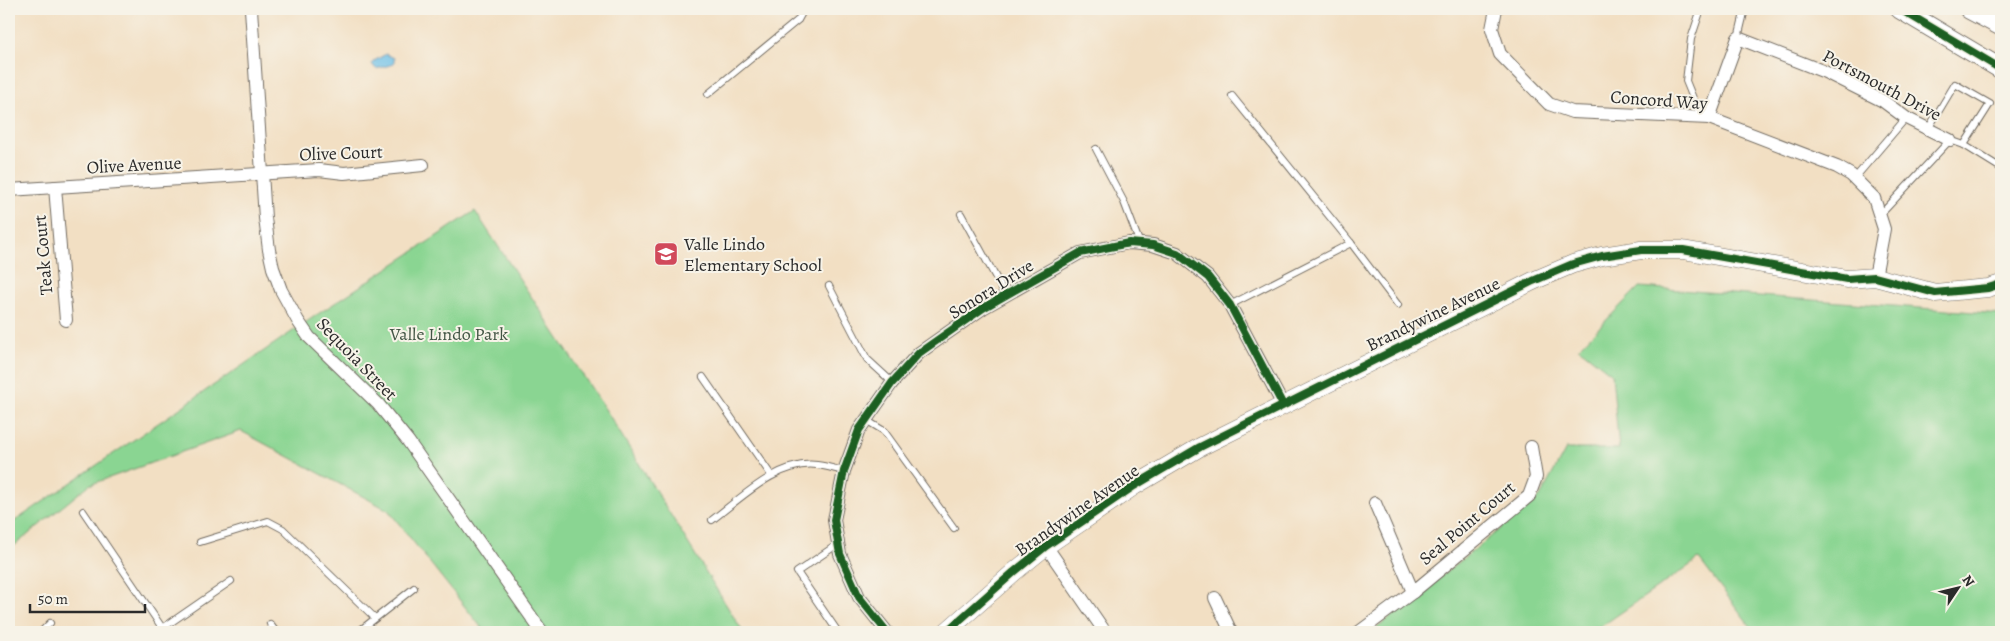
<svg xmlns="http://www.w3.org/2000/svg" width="2010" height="641" viewBox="0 0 2010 641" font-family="Alegreya,serif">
  <rect width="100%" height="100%" fill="#f7f3e8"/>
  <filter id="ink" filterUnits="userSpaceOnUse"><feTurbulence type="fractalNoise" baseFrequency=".02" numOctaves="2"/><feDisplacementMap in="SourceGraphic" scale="10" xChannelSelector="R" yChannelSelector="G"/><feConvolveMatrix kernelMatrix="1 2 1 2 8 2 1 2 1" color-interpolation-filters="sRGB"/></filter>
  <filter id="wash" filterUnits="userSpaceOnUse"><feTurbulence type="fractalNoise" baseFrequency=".0096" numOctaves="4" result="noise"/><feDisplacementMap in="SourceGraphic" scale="20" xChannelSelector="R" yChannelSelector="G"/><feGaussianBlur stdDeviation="1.12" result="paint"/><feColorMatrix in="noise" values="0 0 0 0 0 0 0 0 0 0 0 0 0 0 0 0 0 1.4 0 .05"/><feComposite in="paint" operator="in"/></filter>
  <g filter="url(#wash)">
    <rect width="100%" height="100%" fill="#f2dfc3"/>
    <g fill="#8ad592" stroke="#5a805e">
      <polygon points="475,211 609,415 743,632 485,632 388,510 241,431 89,485 9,550 9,525 315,316"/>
      <polygon points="1639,287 2001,314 2001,632 1755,632 1699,559 1593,632 1372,632 1540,497 1566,449 1619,449 1612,374 1579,348"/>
    </g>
    <polygon fill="#6cc0e8" stroke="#4c768a" points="386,54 394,58 394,64 376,69 372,64 374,61"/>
  </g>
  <g filter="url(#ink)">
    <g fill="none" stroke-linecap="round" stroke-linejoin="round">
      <defs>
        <g id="lane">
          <polyline points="1738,38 1745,9"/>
          <polyline points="708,94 798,20 804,9"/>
          <polyline points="1232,96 1351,243 1398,305"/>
          <polyline points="1701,118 1686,81 1691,39 1701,9"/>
          <polyline points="1964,145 2001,168"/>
          <polyline points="1096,149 1124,202 1140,244"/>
          <polyline points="1854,179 1906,118"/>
          <polyline points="961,214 1006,296"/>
          <polyline points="1880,215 1950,140 1964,145 1990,104 1955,84 1928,129"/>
          <polyline points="829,286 867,359 892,382"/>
          <polyline points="1230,305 1351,243"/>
          <polyline points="703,377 771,475"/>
          <polyline points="866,420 884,431 954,528"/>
          <polyline points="83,511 165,632"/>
          <path d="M712 520C740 499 779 460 817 465 826 466 835 469 844 471"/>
          <polyline points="200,542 268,521 283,529 375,618"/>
          <polyline points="270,624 276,632"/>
          <polyline points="41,632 50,623"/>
          <polyline points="157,632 231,581"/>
          <polyline points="358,632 414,588"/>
          <polyline points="838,632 797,572 838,544"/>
        </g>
        <g id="street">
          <polyline points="251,9 265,218 269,250 273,268 281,290 298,321 309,337 378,404 408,441 542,632"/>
          <polyline points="1496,9 1492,29 1500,54 1549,104 1572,112 1709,118 1837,167 1851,175 1874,198 1884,229 1875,277"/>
          <polyline points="1709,118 1738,38 1825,72 1883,101 1906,118 1950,140"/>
          <polyline points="55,187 66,320"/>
          <polyline points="9,190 319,170 344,173 423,165"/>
          <polyline points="1375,503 1413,592"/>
          <polyline points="1046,546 1105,632"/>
          <polyline points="1215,598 1231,632"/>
          <polyline points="887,632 859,597 840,554 834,520 844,471 859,430 892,383 919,353 983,308 1080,253 1129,243 1153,245 1177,253 1208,277 1230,305 1283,405"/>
          <polyline points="1359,632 1413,592 1529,496 1536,477 1531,447"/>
        </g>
        <polyline id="secondary" points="946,632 1014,572 1046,546 1134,486 1200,447 1533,281 1573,264 1602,256 1641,250 1683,250 1847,279 1875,277 1935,293 1988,288 2001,284"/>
        <g id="primary">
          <polyline points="1900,9 2001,69"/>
          <polyline points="1969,9 2001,26"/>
        </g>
      </defs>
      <use href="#lane" stroke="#716a60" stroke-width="8"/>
      <use href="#street" stroke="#716a60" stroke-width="14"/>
      <use href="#secondary" stroke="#716a60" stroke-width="19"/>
      <use href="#primary" stroke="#716a60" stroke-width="21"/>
      <use href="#lane" stroke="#fff" stroke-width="6"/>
      <use href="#street" stroke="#fff" stroke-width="12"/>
      <use href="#secondary" stroke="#fff" stroke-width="18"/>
      <use href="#primary" stroke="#fff" stroke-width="19"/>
      <defs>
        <g id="cycleway">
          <polyline points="1900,9 2001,69"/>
          <polyline points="887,632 859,597 840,554 834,520 844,471 859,430 892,383 919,353 983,308 1080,253 1129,243 1153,245 1177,253 1208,277 1230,305 1283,405"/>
          <polyline points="946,632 1014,572 1046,546 1134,486 1200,447 1533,281 1573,264 1602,256 1641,250 1683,250 1847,279 1875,277 1935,293 1988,288 2001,284"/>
        </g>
      </defs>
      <use href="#cycleway" stroke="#f7f3e8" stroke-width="11"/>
      <use href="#cycleway" stroke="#1b5e20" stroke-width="8"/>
    </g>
  </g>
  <defs>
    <symbol id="school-square" viewBox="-11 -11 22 22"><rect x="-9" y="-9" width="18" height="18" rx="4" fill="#d1495b" stroke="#f7f3e8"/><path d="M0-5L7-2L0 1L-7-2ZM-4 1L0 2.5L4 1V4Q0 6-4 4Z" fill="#fff"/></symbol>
  </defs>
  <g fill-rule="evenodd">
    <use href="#school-square" x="652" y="240" width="28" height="28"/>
  </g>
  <g text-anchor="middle" stroke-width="4" stroke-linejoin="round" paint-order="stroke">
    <g font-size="18" fill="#2b2b2b" stroke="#f7f3e8">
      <text transform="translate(1882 85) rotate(28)" y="6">Portsmouth Drive</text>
      <text transform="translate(1659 100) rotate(4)" y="6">Concord Way</text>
      <text transform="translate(341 153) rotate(-2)" y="6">Olive Court</text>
      <text transform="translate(134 165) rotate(-3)" y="6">Olive Avenue</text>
      <text transform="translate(43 255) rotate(-95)" y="6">Teak Court</text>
      <text transform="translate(991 289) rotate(-32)" y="6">Sonora Drive</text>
      <text transform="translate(1433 314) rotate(-26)" y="6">Brandywine Avenue</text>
      <text transform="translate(357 359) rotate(46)" y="6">Sequoia Street</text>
      <text transform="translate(1077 510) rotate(-35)" y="6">Brandywine Avenue</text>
      <text transform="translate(1467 523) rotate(-40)" y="6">Seal Point Court</text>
    </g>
    <g font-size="18" fill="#2b2b2b" stroke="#f7f3e8" text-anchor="start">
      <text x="684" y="250">Valle Lindo<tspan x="684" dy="21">Elementary School</tspan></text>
    </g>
    <g font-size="18" fill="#435645" stroke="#f7f3e8">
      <text x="449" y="340">Valle Lindo Park</text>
    </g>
  </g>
  <rect width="2010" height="641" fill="none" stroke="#f7f3e8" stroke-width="30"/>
  <g transform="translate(1958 588) rotate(55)" stroke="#f7f3e8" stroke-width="4" paint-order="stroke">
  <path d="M0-4L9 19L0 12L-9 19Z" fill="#2b2b2b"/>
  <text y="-8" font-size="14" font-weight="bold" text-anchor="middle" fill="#2b2b2b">N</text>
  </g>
  <path d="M30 604v8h115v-8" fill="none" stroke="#2b2b2b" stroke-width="2.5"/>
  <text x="38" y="604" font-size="15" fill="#2b2b2b" stroke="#f7f3e8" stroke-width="4" paint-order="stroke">50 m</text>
</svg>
